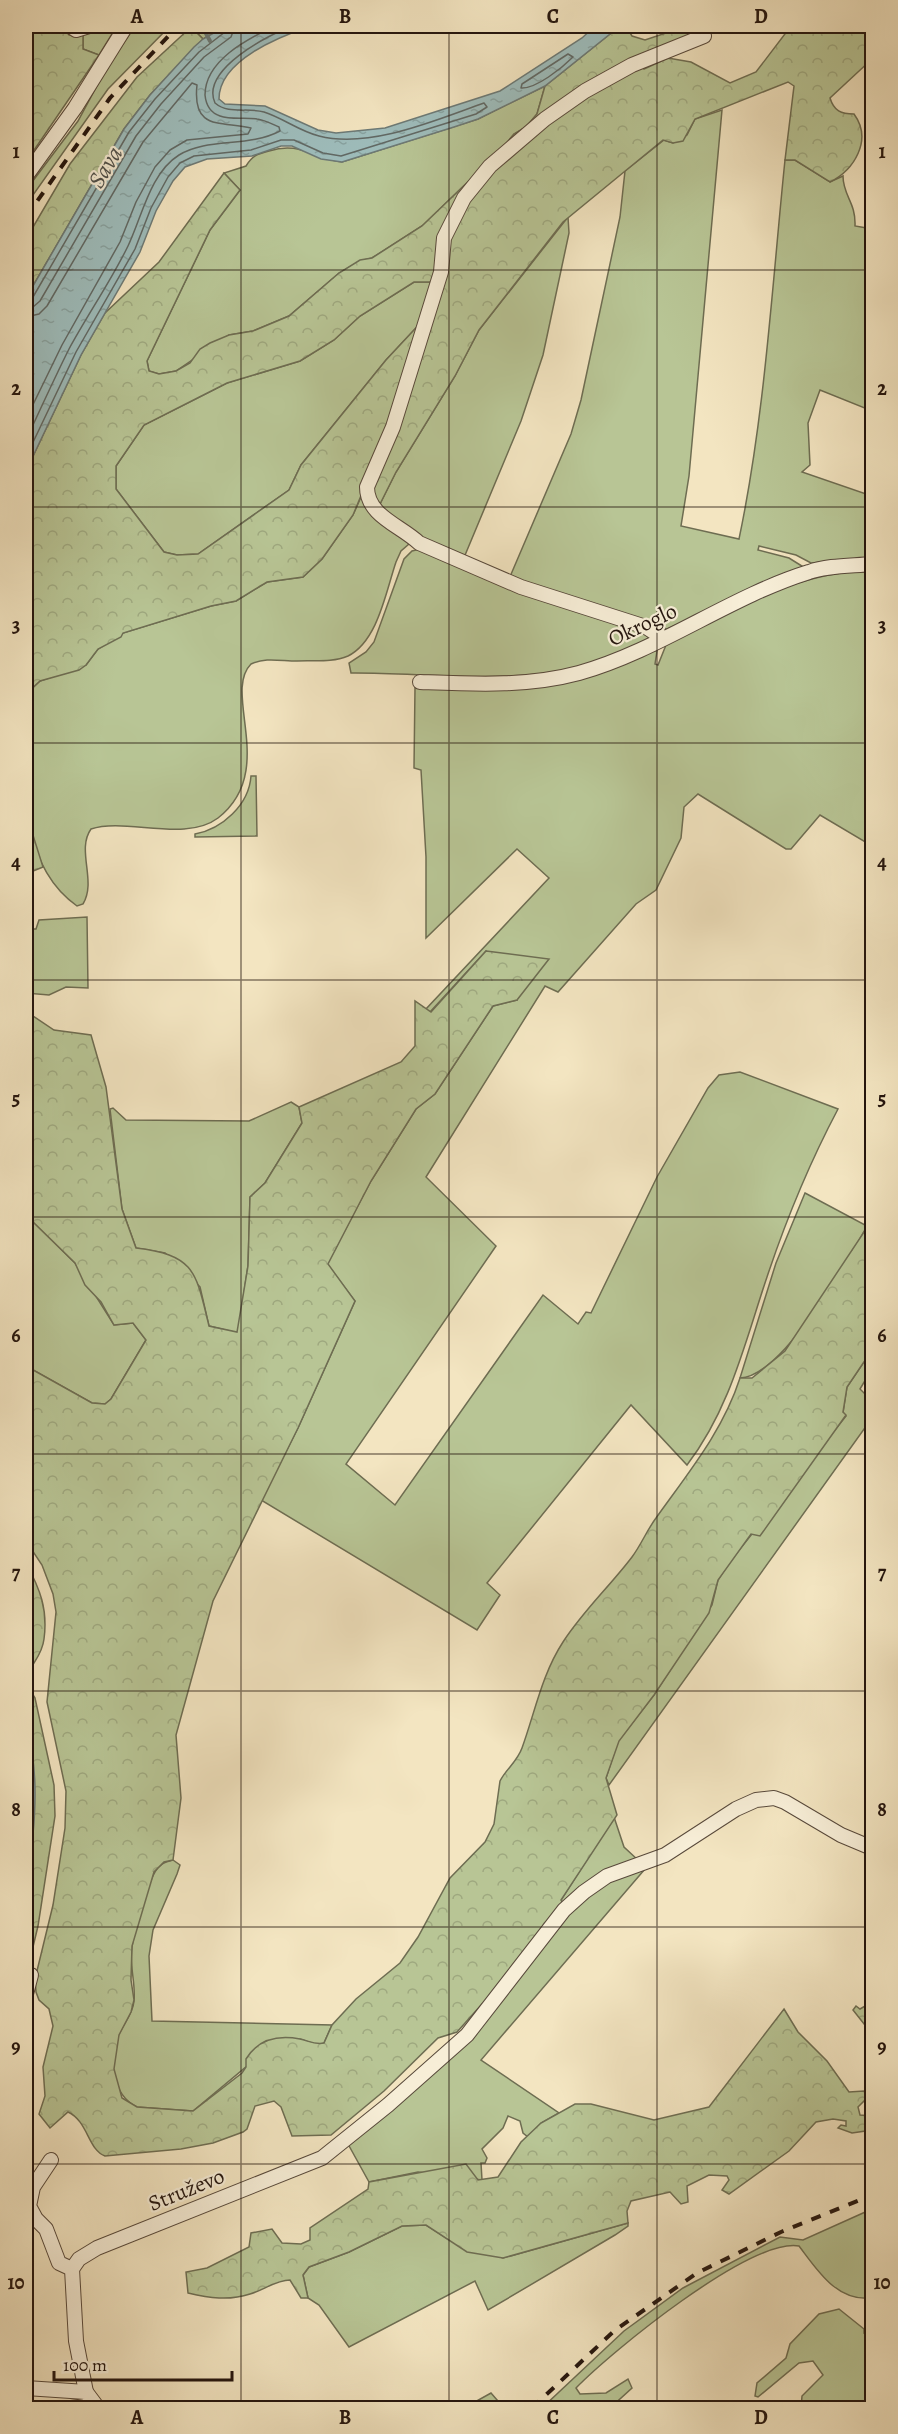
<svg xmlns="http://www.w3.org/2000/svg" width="898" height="2434" viewBox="0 0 898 2434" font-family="Alegreya,serif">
  <defs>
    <pattern id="forest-crowns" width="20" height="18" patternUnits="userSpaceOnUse" patternTransform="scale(1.5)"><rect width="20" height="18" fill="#b8c595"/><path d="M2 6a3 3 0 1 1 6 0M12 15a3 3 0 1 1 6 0" fill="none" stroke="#9ea87f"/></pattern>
    <pattern id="water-ripples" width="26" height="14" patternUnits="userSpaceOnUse" patternTransform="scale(1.5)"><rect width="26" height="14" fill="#9ebdbc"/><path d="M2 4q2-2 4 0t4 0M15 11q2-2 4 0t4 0" fill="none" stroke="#88a2a0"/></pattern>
  </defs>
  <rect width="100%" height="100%" fill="#f3e5c1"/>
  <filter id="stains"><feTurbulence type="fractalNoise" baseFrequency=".00333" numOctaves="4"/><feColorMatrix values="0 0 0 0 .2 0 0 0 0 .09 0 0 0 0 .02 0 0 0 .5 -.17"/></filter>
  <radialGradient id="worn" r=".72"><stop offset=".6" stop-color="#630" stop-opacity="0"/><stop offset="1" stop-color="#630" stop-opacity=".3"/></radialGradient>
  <g fill="#b8c595" stroke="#6e6d52" stroke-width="1.5">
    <polygon points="95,26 117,26 99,55 83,49 83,33"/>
    <polygon points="135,26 170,26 108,89 26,205 26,190 78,121 106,69"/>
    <polygon points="192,26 226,26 203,39 191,27"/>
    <path d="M545 86 537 114 526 127 514 134 499 152 422 226 372 258 360 261 339 273 289 316 253 331 229 335 176 371 159 374 149 371 147 361 210 230 240 190 224 173 246 166C252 156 257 154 269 151 300 141 311 158 342 162L478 119Z"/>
    <path d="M722 110 689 476 681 526 739 539C765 415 772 286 785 160H795L830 182 843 176C843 196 856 202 855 226L872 229V411L820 390 808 423 810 465 802 472 872 496V557L811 563 796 555 759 546 758 550 789 558 805 568 667 629 509 579 571 434 581 400 620 217 625 171 664 140 673 143 687 135 695 119Z"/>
    <polygon points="568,217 569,233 543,355 521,421 463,560 436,547 378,508 396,472 455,376 479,330"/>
    <polygon points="414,282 434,282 429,314 386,360 301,465 289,490 198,554 177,555 164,552 116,489 116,466 144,425 227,383 300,361 334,340 360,316"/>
    <path d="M361 497 408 538 409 544 401 551 396 562C386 591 378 641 348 656 332 663 313 660 297 661 281 661 265 657 251 664 222 693 278 771 218 818 185 843 125 817 91 829 76 850 97 881 83 904L77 906C12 860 26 764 26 694L40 681 86 665 98 649 123 633 211 606 236 601 267 582 303 577 322 559 353 515Z"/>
    <path d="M420 549 639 627 649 638C564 694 445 672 351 673L349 663 366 652 374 642 404 559 412 551Z"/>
    <path d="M848 572H872V846L820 815 791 849H786L698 794 684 807 681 838 656 890 636 904 558 992 545 986 426 1177 496 1246 346 1464 395 1505 543 1295 578 1324 586 1312 591 1313 657 1177 708 1088 719 1075 740 1072 838 1109C810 1162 786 1220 767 1277 745 1342 730 1409 687 1465L631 1405 487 1583 500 1595 477 1630 261 1500 298 1428 355 1301 327 1264 371 1181 416 1109 435 1094 493 1006 517 1000 486 951 430 1012 426 1009 549 878 517 849 426 938V857L421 770 414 768 415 688 504 687 650 650 657 651 655 664 658 665 666 645C724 614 781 580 848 572Z"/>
    <path d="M251 776H256L257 836 195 837V834C222 829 249 805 251 776Z"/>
    <polygon points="87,917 88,988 66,987 49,995 26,993 30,1014 26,1015 26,929 36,929 39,920"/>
    <polygon points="291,1102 299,1107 302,1123 265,1183 250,1197 248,1265 238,1333 209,1326 200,1287 165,1253 136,1248 122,1209 110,1109 113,1108 126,1120 249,1121"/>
    <path d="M805 1193 867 1226C847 1262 782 1377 740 1378L776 1263Z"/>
    <polygon points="26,1215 75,1263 114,1325 133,1323 146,1340 111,1399 105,1404 92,1403 26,1366"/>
    <polygon points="872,1350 872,1369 860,1389 872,1401 872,1418 609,1785 606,1778 618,1741 654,1695 712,1605 718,1580 728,1564 846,1416 843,1413 847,1387"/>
    <polygon points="614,1817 624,1847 638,1860 564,1905 561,1900"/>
    <path d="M173 1860 180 1865 177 1874 153 1930 149 1956 152 2021 332 2025 324 2043 318 2045 300 2039 246 2067 193 2111 137 2107C112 2095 108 2059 119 2034 124 2023 133 2014 134 2001 136 1984 129 1965 132 1947 134 1933 148 1883 155 1872 159 1864 165 1862 173 1860Z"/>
    <polygon points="645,1869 481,2060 559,2113 541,2123 528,2137 523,2133 520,2121 508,2116 503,2128 482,2149 487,2158 485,2163 481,2163 482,2180 418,2172 369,2182 348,2144 435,2072 566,1914 603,1884"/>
    <path d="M872 2209V2298C837 2302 818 2271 799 2246 750 2238 611 2352 576 2388L580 2394 606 2393 628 2379 632 2388 610 2408H542L624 2331 683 2288 780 2237 803 2240Z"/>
    <polygon points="628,2223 628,2226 615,2235 488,2310 475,2281 349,2347 319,2305 308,2298 303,2275 309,2267 349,2252 402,2226 426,2225 448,2239 503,2258"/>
    <polygon points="839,2309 864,2329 864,2333 872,2330 872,2408 801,2408 802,2396 823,2375 813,2361 799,2363 758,2397 755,2396 757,2383 786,2358 790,2344 819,2314"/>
    <polygon points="491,2393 504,2408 464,2408"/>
  </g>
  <g fill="url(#forest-crowns)" stroke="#6e6d52" stroke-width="1.5" fill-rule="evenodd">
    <polygon points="27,26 62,26 69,35 83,33 83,49 99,55 26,162"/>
    <path d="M620 26H626L632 36 645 40 687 26H713L672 42 639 62 644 69 668 58 691 62 730 83 756 72 791 26H872V59L830 98C834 111 841 114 854 114 873 140 854 170 830 182L795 160H785L794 86 788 82 695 119 683 141 673 143 663 140 563 222 479 330 455 376 396 472 378 508 363 491 353 515 322 559 303 577 267 582 236 601 211 606 123 633 121 637 98 649 86 665 79 670 40 681 26 694V471L81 355 105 313 159 262 224 173 240 190 210 230 147 361 149 371 159 374 176 371 190 363 200 349 210 343 229 335 253 331 289 316 339 273 360 260 372 258 422 226 499 152 514 134 526 127 537 114 545 86ZM414 282H434L429 314 386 360 301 465 289 490 198 554 177 555 164 552 116 489V466L144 425 227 383 300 361 334 340 360 316Z"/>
    <polygon points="191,27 203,39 150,95 124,129 26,298 26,239 70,164 137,77"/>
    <polygon points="26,813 43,867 26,874"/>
    <path d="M486 951 549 959 517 1000 493 1006 435 1094 416 1109 371 1181 328 1264 355 1301 298 1428 213 1601 176 1735 181 1798 173 1860 164 1862 154 1872 132 1946 131 1980 134 2000 131 2012 119 2035 114 2069 122 2098 137 2107 193 2111 242 2073 246 2067V2059C258 2039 278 2035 300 2039 309 2041 315 2045 324 2043L332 2025 356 1999 400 1963 418 1937 450 1878 485 1842 494 1824 500 1781C506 1769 517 1762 522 1748 535 1712 542 1674 563 1642 583 1611 610 1586 632 1557 641 1545 647 1530 656 1518 688 1473 723 1431 740 1378H752L785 1351 872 1220V1334L866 1340 872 1350 847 1387 843 1412 846 1415 760 1536 751 1534 718 1580 709 1613 654 1695 619 1741 606 1778 617 1815 561 1900 564 1905 488 2004H482L457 2032 438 2038 384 2091 331 2135 292 2136 281 2107 274 2101 255 2106 247 2129 243 2132 213 2143 181 2149 105 2156C88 2150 88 2121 68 2112L50 2128 39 2114 45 2096 43 2067 53 2026 49 2009 39 2000 36 1992 35 1979 53 1905 65 1828 66 1791 47 1702 56 1612 53 1594 42 1565 26 1541V1366L92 1403 105 1404 111 1399 146 1340 133 1323 114 1325 101 1302 85 1285 75 1263 26 1215V1015L30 1014 54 1030 91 1035 106 1087 122 1209 136 1248C196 1255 196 1273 209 1326L237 1332 248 1266 250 1197 265 1183 302 1123 299 1107 401 1062 415 1046V1001L431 1012Z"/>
    <path d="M26 1563C40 1589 48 1609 44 1639 41 1666 15 1670 35 1698L54 1785 55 1816 38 1926 26 1976V1886L33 1839 34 1790 26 1729Z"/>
    <polygon points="872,2002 872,2034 853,2010 856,2006 860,2009"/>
    <path d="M784 2009 798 2032 827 2061 849 2092 864 2091 867 2098 858 2107 860 2115 871 2116 872 2130 852 2133 838 2128 841 2125 846 2126V2121L833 2119 816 2122 789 2151 729 2194 722 2190 729 2180 727 2176 709 2175 687 2186 688 2202 681 2204 670 2192 631 2201 627 2211 628 2223 503 2258 467 2252 426 2225 402 2226 349 2252 309 2267 303 2275 308 2298H301L290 2280C276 2280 264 2290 250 2294 229 2301 209 2298 188 2293L186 2272 207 2268 249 2247 251 2233 272 2229 282 2243 301 2244 310 2240V2228L368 2189 369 2182 466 2164 478 2180 498 2177 521 2142 541 2123 575 2104H591L654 2120 709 2107Z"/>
  </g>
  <g fill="url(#water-ripples)" stroke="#6d7a76" stroke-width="1.5">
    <path d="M226 26H311C281 36 219 60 219 99L225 104 265 106 318 130 336 133 385 128 500 91 582 38 595 26H620L545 86 478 119 454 127 342 162 321 159 292 146H281L252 156 207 159 185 167 173 181 156 211 140 252 81 355 26 471V298L124 129 150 95 194 47 203 39Z"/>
    <path d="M26 1729C42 1774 34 1839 26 1886Z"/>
  </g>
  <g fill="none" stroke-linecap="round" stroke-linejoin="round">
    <g stroke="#616965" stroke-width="1.5">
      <path d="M568 54 573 57C562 68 536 89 521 88L522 84Z"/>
      <polyline points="26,301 33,297 129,132 155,99 199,52 225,32 228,26"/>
      <polyline points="26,308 33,307 40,301 136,136 161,104 204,57 231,37 235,26"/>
      <path d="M26 317 39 314 47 306 143 142 192 83 197 85C192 131 221 121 251 128L248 134 187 140 170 150 155 167 136 202 120 242 62 345 26 419"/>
      <path d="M26 440C40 410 54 379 69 349 88 314 111 281 128 246 142 217 150 173 179 155 208 137 248 148 280 131L279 127C272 124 265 120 257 119 246 117 231 120 220 116 211 113 206 105 205 95 205 60 248 39 274 26"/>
      <path d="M26 457 76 352 135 249 151 208 168 177 180 163 194 156 251 150 281 140H294L323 153 341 156 476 114 487 107 484 103C436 120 370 149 319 136 299 131 283 118 264 112 247 107 229 115 215 103 200 70 269 34 293 26"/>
      <polyline points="26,1762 28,1791 26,1848"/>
    </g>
    <polyline stroke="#6d7a76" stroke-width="4" points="202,26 210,41"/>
    <defs>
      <g id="minor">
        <polyline points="70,26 76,30 89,26"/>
        <polyline points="26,176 75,108 126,26"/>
        <path d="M663 638 646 627 521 587 419 543C400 525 367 516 367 487L393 427 441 272 444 238 464 198 490 166 545 119 585 91 632 65 704 36"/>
        <path d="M420 682C473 684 527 687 579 673 660 650 729 597 809 572 829 565 852 566 872 564"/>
        <polyline points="26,1994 31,1975"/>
        <polyline points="51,2160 33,2187 29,2206 36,2219 46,2229 59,2263 72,2269 76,2341 86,2392"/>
        <polyline points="72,2269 79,2259 97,2248 322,2158 388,2105 467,2035 564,1910 584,1892 607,1876 665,1855 736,1809 756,1800 774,1798 785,1802 841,1835 872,1848"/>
        <polyline points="26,2388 86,2392 98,2408"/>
        <polyline points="71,2408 94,2405"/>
      </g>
    </defs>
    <use href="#minor" stroke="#58493b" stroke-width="16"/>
    <use href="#minor" stroke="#f7eed7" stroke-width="14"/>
    <g stroke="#24150e" stroke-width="4" stroke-dasharray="10 10" stroke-linecap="butt">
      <polyline points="26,217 110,98 178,26"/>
      <polyline points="532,2408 614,2331 697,2273 781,2232 872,2195"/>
    </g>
  </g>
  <path fill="none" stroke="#24150e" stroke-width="1.5" stroke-opacity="0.55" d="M241 26V2408M449 26V2408M657 26V2408M26 270H872M26 507H872M26 743H872M26 980H872M26 1217H872M26 1454H872M26 1691H872M26 1927H872M26 2164H872"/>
  <g text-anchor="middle" stroke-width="4.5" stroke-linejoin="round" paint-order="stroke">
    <g font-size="22" fill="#24150e" stroke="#f7eed7">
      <text transform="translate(642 624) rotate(-25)" y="8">Okroglo</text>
      <text transform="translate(186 2189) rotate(-22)" y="8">Struževo</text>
    </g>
    <g font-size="24" font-style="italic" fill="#4f504b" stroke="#f7eed7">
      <text transform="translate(105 167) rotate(-59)" y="8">Sava</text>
    </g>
  </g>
  <rect width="898" height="2434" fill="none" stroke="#f3e5c1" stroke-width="66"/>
  <path d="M54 2371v9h178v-9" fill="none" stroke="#24150e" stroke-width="3"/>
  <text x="63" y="2371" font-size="18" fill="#24150e" stroke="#f7eed7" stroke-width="4.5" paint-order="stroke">100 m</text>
  <rect x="33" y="33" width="832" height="2368" fill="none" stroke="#24150e" stroke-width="2"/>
  <g font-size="20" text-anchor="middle" font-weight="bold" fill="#24150e">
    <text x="137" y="23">A</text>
    <text x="345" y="23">B</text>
    <text x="553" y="23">C</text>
    <text x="761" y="23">D</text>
    <text x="16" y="158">1</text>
    <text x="882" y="158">1</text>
    <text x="16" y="395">2</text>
    <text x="882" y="395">2</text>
    <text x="16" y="632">3</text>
    <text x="882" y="632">3</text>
    <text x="16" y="869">4</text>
    <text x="882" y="869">4</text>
    <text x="16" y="1105">5</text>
    <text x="882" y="1105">5</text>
    <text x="16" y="1342">6</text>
    <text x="882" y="1342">6</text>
    <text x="16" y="1579">7</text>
    <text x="882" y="1579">7</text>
    <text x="16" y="1816">8</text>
    <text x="882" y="1816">8</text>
    <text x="16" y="2053">9</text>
    <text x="882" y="2053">9</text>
    <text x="16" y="2289">10</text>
    <text x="882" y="2289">10</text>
    <text x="137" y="2424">A</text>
    <text x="345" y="2424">B</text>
    <text x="553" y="2424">C</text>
    <text x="761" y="2424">D</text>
  </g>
  <rect width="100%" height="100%" filter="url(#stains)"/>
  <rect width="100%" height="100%" fill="url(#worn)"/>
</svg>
